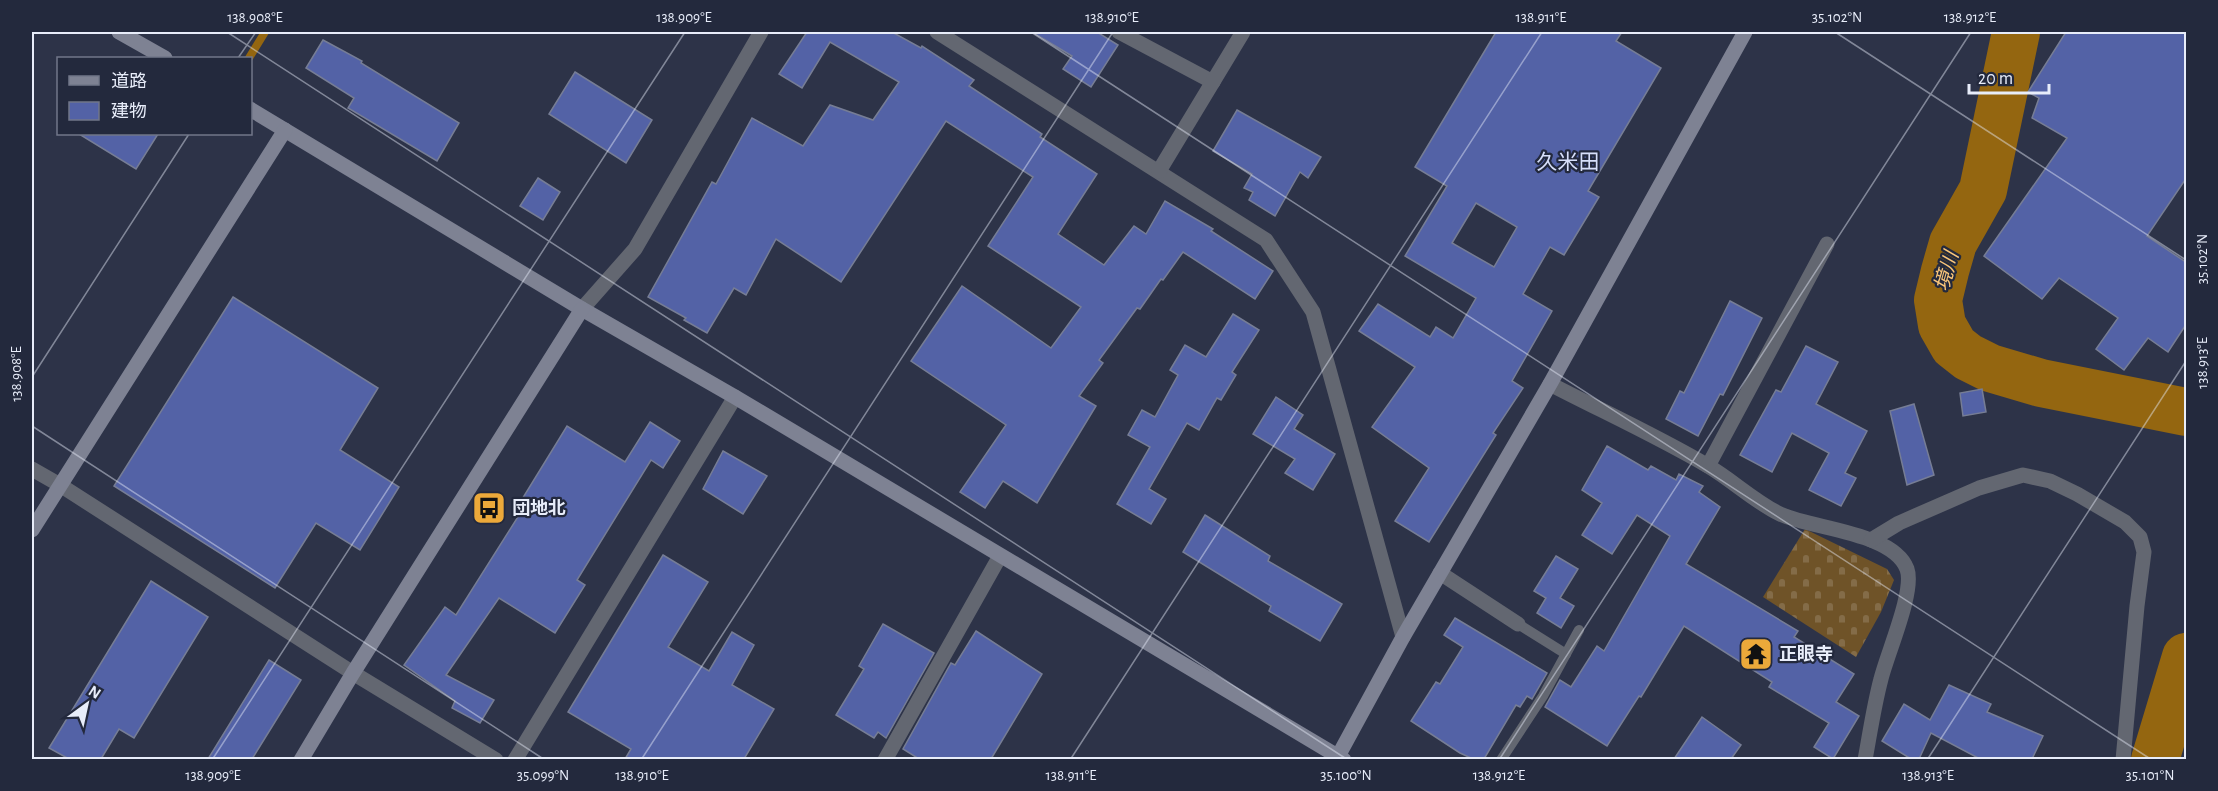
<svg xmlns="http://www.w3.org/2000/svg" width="2218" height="791" viewBox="0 0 2218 791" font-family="'Alegreya Sans','Noto Sans JP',sans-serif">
  <defs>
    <pattern id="cemetery-stones" width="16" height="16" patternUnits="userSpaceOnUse" patternTransform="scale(1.5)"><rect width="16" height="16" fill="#6f5328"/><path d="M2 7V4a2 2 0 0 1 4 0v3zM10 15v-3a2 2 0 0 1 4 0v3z" fill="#846c48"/></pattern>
  </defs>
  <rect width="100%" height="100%" fill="#2d3348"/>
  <polygon fill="url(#cemetery-stones)" points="1805,529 1887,569 1894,580 1881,612 1856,657 1763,597"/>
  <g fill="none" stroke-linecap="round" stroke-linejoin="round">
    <polyline stroke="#946610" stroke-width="8" points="249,58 265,32"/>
    <g stroke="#946610" stroke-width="48">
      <polyline points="2016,32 1983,190 1953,243 1945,271 1938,300 1942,325 1954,346 1968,357 1990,368 2041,383 2186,412"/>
      <polyline points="2155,760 2186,657"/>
    </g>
  </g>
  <g fill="#5362a6" stroke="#767d95" stroke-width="1.5" fill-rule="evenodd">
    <polygon points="807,32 892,32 921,48 922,46 974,80 969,86 1042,134 1040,137 1097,174 1058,234 1104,265 1134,226 1146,234 1165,201 1213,229 1211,231 1273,271 1255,299 1183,252 1163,280 1161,279 1140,309 1137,308 1099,360 1103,363 1079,396 1096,406 1037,503 1003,481 985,508 960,492 1006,425 911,361 962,286 1051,348 1081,307 988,246 1033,177 946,121 841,282 776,239 746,295 734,288 707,333 684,320 686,318 648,297 712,182 716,184 752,118 803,146 830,105 873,120 899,82 830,42 802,88 779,74"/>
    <polygon points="1032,32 1097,32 1118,45 1091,87 1063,69 1072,56"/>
    <path d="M1496 32H1622L1616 41 1661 68 1588 191 1599 197 1564 255 1550 247 1523 294 1552 311 1512 381 1523 388 1493 433 1496 435 1429 542 1395 521 1429 468 1372 427 1415 367 1359 331 1378 304 1430 337 1436 327 1453 338 1476 298 1405 256 1447 186 1415 167ZM1476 203 1517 227 1494 267 1452 243Z"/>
    <polygon points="2066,32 2187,32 2187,177 2147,236 2187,263 2187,323 2168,352 2148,338 2124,370 2096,349 2118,318 2059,278 2042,299 1984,256 2067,138 2032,118 2039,98 2028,92"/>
    <polygon points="323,40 362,61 361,63 459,123 437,161 348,108 354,98 306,68"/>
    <polygon points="575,72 652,120 626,163 549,114"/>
    <polygon points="1237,110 1321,157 1308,178 1300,172 1275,216 1249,200 1253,192 1244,188 1252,174 1213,151"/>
    <polygon points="79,134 158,134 136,169"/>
    <polygon points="538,178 560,192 543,220 520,206"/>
    <polygon points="233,297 378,388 340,450 399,487 360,550 316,523 275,588 114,486"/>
    <polygon points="1730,301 1762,318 1723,395 1720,394 1698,436 1666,419 1680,391 1684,393"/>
    <polygon points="1233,314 1259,330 1232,372 1236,375 1221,400 1217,398 1199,430 1187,423 1149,489 1166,499 1151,524 1117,504 1150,447 1128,435 1142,410 1155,417 1178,375 1170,370 1185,345 1206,357"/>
    <polygon points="1806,346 1838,362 1816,404 1867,431 1845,473 1856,478 1841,506 1809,490 1829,453 1792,433 1772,472 1740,455 1776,390 1781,392"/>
    <polygon points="1982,389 1986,412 1963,416 1960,393"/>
    <polygon points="1276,397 1303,415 1294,429 1335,454 1313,490 1285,473 1295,459 1253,434"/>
    <polygon points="1914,404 1934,475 1907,485 1890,411"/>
    <polygon points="650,422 680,441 663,468 651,460 577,580 585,585 555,633 499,598 446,675 494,700 480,723 452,708 455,701 404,665 445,607 456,615 521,512 516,509 567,426 625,462"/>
    <polygon points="1607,446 1648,470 1651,466 1676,480 1679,474 1703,486 1699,492 1720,507 1686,564 1798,631 1794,637 1854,674 1836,702 1859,716 1833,759 1814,747 1829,723 1769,687 1772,682 1684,626 1641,697 1639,696 1607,746 1545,707 1560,680 1571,687 1597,646 1604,651 1670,536 1637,515 1612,554 1582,535 1602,503 1582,490"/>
    <polygon points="723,451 767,476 743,514 703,489"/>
    <polygon points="1205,515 1270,556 1268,561 1342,604 1320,641 1269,611 1271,606 1183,552"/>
    <polygon points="663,555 708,582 668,647 709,671 732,632 754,645 732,685 774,709 744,759 625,759 631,749 568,712"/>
    <polygon points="1556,556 1578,569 1560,598 1574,606 1561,628 1537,613 1546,598 1534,591"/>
    <polygon points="151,581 208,617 134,738 119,729 101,759 69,759 49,748"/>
    <polygon points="1455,618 1547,673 1532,699 1527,696 1520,707 1516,705 1484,759 1473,759 1460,753 1411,721 1436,682 1440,684 1463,647 1444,635"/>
    <polygon points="883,624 934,653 886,738 878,732 874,738 836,715 864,669 859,666"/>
    <polygon points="976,631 1042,674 991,759 919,759 903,749 951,663 955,665"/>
    <polygon points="269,660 301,680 252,759 208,759"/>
    <polygon points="1949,685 1991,704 1987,712 2043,736 2032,759 1980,759 1931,733 1919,759 1911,759 1882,741 1904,704 1930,720"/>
    <polygon points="1702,717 1741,745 1731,759 1674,759"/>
  </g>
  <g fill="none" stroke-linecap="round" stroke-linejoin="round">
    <g stroke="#636771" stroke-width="10">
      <polyline points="1518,624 1566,654"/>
      <polyline points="1501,760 1543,696 1579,630"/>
    </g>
    <g stroke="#636771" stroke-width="15">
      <polyline points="937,32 1266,240 1313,312 1403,637"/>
      <polyline points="1119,32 1213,82"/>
      <polyline points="1159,171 1243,32"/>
      <polyline points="582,309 635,249 761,32"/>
      <path d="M1550 384C1602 411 1657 436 1708 466 1732 480 1755 502 1780 514 1812 529 1893 532 1907 569 1915 591 1887 654 1881 679 1874 705 1870 733 1865 760"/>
      <polyline points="1708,466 1827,244"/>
      <polyline points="32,469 60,485 353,673 496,760"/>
      <polyline points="1871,540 1899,523 1979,488 2023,475 2050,481 2077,494 2125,522 2140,537 2144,552 2137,606 2123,760"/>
      <polyline points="1440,573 1518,624"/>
      <polyline points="515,760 735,397"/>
      <polyline points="885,760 1000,556"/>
    </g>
    <g stroke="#7e8293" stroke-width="15">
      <polyline points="119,32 165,58"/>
      <polyline points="250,109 582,309 735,397 1344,760"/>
      <polyline points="32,530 285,130"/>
      <polyline points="301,760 353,673 582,309"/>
      <polyline points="1336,760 1403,637 1550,384 1745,32"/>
    </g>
  </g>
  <path fill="none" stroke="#e8edfa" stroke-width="1.5" stroke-opacity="0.45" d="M227 32 1348 760M1031 32 2152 760M1835 32 2186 260M238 58 256 32M32 377 189 134M32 426 545 760M212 760 685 32M641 760 1113 32M1070 760 1542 32M1499 760 1971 32M1927 760 2186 361"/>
  <defs>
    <symbol id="bus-square" viewBox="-11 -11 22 22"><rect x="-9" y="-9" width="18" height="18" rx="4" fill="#eca93a" stroke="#23293d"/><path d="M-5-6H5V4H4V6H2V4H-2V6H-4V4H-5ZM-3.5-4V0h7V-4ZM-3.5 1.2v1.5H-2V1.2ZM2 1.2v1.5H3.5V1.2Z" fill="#111"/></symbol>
    <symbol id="temple-square" viewBox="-11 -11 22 22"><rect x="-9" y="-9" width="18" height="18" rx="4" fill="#eca93a" stroke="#23293d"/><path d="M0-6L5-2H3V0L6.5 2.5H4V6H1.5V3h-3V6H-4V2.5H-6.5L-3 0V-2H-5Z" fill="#111"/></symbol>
  </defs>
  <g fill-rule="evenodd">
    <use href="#bus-square" x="470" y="489" width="38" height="38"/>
    <use href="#temple-square" x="1737" y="635" width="38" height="38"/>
  </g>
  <g text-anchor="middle" stroke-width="4.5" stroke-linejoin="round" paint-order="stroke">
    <g font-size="18" font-weight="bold" fill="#e8edfa" stroke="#23293d" text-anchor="start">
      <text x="512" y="514">団地北</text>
      <text x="1779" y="660">正眼寺</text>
    </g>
    <g font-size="20" font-style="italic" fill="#fac67a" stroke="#23293d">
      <text transform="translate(1946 271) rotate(-74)" y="7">境川</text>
    </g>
    <g font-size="21" fill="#d7dffa" stroke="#23293d">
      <text x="1568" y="169">久米田</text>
    </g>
  </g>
  <rect width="2218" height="791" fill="none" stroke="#23293d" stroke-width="66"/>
  <rect x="57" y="57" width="195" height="78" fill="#23293d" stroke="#727789" stroke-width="1.5"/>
  <rect x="69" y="76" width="30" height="9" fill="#7e8293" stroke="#727789" stroke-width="1.5"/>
  <text x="111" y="87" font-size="18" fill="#e8edfa">道路</text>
  <rect x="69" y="102" width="30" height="18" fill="#5362a6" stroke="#727789" stroke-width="1.5"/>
  <text x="111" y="117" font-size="18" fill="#e8edfa">建物</text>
  <g transform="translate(87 704) rotate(33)" stroke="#23293d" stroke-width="4.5" paint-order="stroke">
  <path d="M0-4.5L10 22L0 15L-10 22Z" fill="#e8edfa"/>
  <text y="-9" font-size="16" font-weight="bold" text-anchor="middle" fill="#e8edfa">N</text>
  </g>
  <path d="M1969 84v9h80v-9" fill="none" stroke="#e8edfa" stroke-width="3"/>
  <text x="1978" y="84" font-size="18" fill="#e8edfa" stroke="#23293d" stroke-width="4.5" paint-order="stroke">20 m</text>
  <rect x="33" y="33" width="2152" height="725" fill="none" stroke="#e8edfa" stroke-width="2"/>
  <g font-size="15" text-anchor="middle" fill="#e8edfa">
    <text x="255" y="22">138.908°E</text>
    <text x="684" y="22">138.909°E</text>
    <text x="1112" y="22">138.910°E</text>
    <text x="1541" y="22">138.911°E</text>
    <text x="1837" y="22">35.102°N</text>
    <text x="1970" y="22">138.912°E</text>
    <text transform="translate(2202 259) rotate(-90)" y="5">35.102°N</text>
    <text transform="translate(2202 363) rotate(-90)" y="5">138.913°E</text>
    <text transform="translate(16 374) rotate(-90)" y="5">138.908°E</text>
    <text x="213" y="780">138.909°E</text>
    <text x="543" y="780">35.099°N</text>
    <text x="642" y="780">138.910°E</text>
    <text x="1071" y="780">138.911°E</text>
    <text x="1346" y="780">35.100°N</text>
    <text x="1499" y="780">138.912°E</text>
    <text x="1928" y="780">138.913°E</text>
    <text x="2150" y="780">35.101°N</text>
  </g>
</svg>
